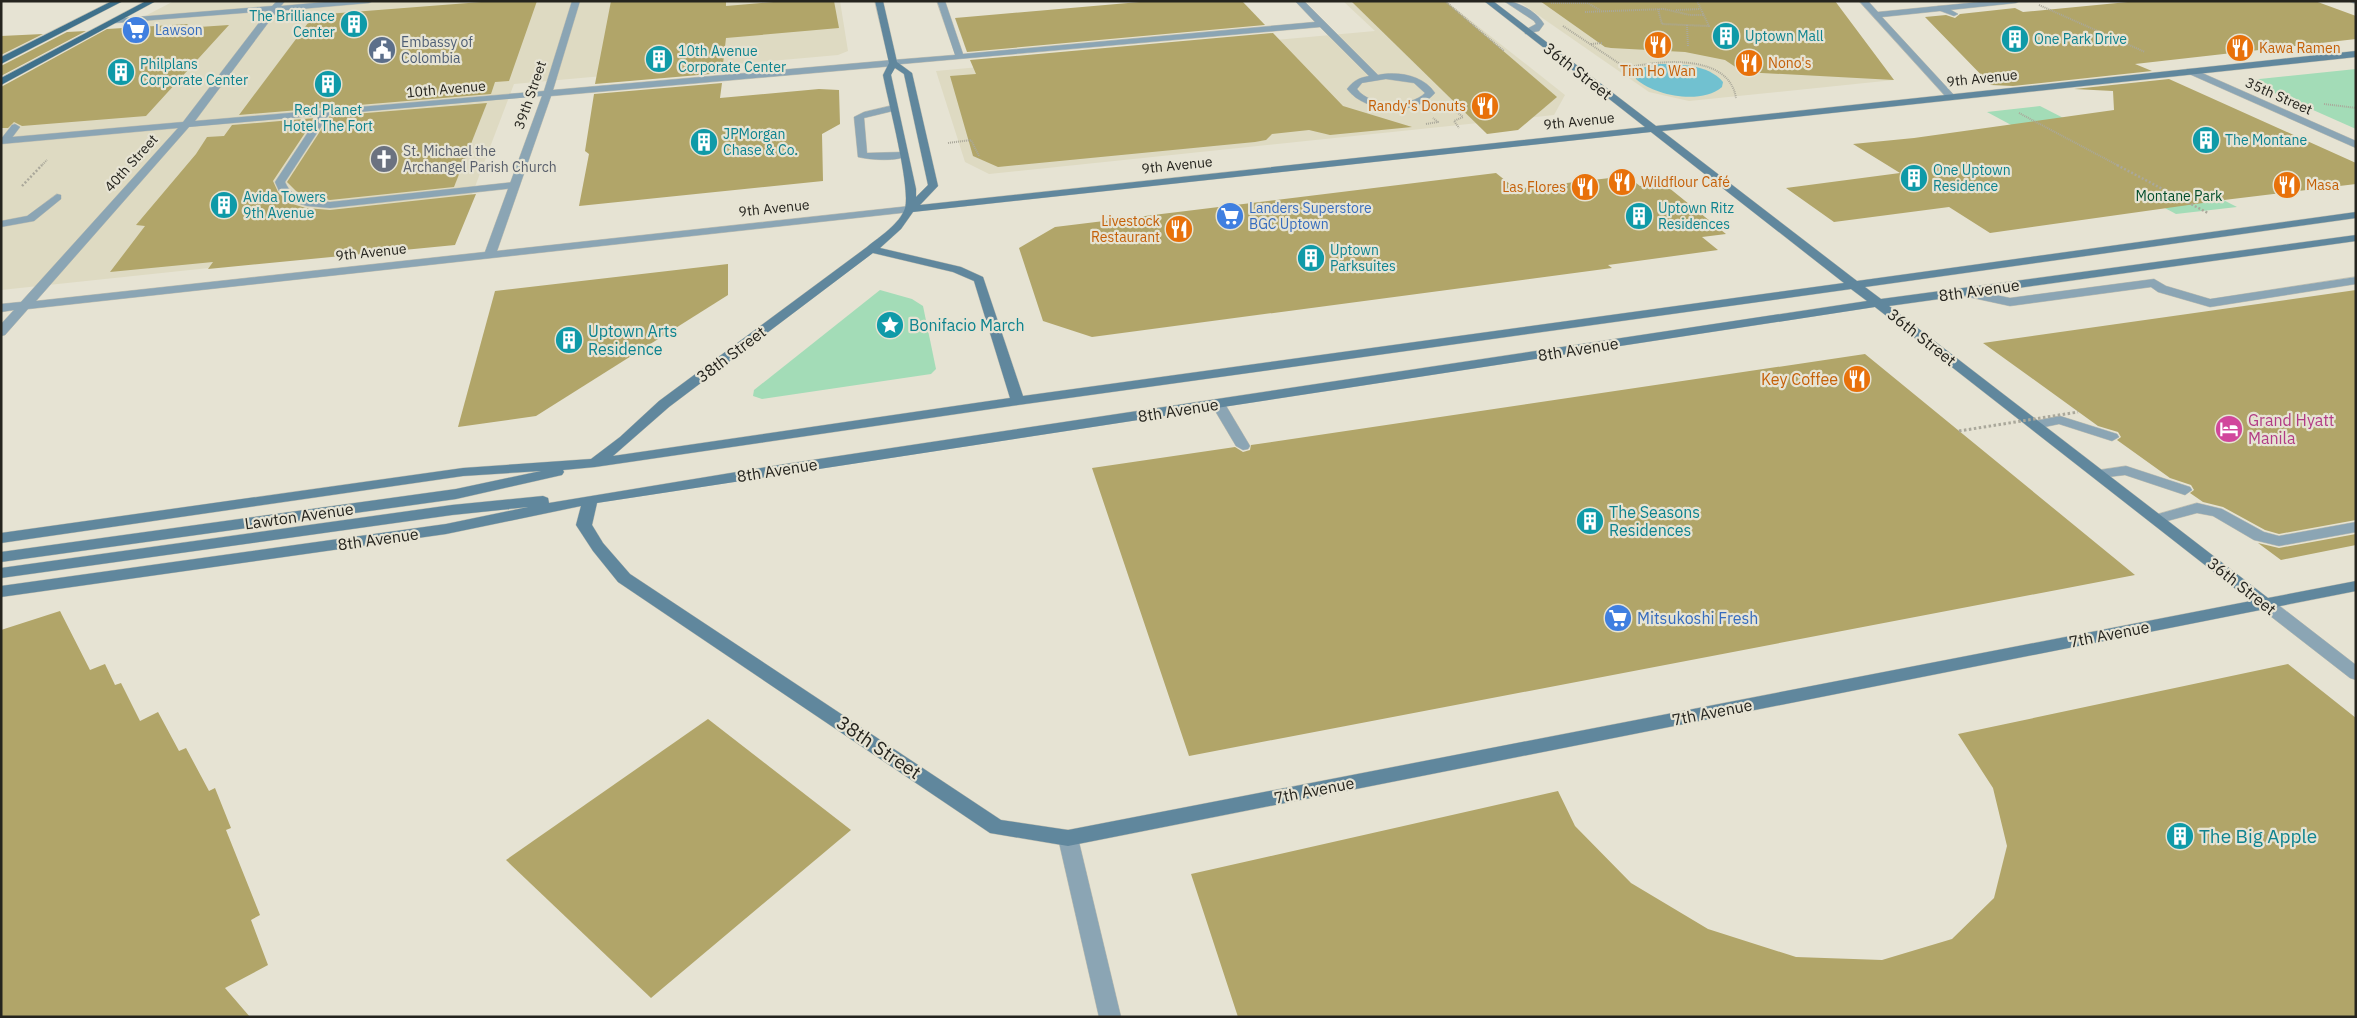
<svg xmlns="http://www.w3.org/2000/svg" width="2357" height="1018" viewBox="0 0 2357 1018" font-family="'IBM Plex Sans',sans-serif">
  <rect width="100%" height="100%" fill="#e6e3d3"/>
  <g fill="#dedac2">
    <polygon points="174,1 840,1 848,51 838,55 514,84 454,242 1,290 1,91"/>
    <polygon points="1343,1 1446,1 1565,95 1554,115 989,174 965,162 936,71 1375,31"/>
    <polygon points="1518,1 1835,1 1894,80 1689,101 1649,92"/>
  </g>
  <g fill="#a3dcb7">
    <polygon points="2356,69 2356,129 2252,83 2250,80"/>
    <polygon points="2040,106 2237,207 2176,214 1987,112"/>
    <polygon points="880,290 912,299 923,306 936,369 931,374 762,399 753,396 754,390"/>
  </g>
  <path fill="#71c1d0" d="M1658 64C1679 64 1708 64 1723 82L1722 87C1701 105 1655 96 1636 79L1635 74 1638 69Z"/>
  <g fill="#b1a569">
    <polygon points="494,1 537,1 509,81 495,82 491,94 239,115 314,15"/>
    <polygon points="611,1 726,1 726,6 785,1 834,1 839,28 726,38 722,73 595,84"/>
    <polygon points="1151,1 1242,1 1265,25 967,52 955,18"/>
    <polygon points="1351,1 1445,1 1557,97 1518,130 1487,134"/>
    <polygon points="1540,1 1835,1 1894,80 1743,72 1725,60 1685,52 1611,48 1605,47"/>
    <polygon points="2138,1 2315,1 2356,16 2356,39 2135,64 2152,71 2013,86 1991,85 1925,17 1946,15 1955,18 1960,14 2015,8 2023,12"/>
    <polygon points="188,24 184,28 229,25 146,116 22,126 14,122 8,128 1,128 1,87 107,29"/>
    <polygon points="86,31 1,76 1,66 67,32"/>
    <polygon points="1273,33 1343,106 1412,127 1330,135 1309,130 1272,134 1266,140 1255,142 998,167 973,156 950,76 976,74 970,60"/>
    <polygon points="43,34 1,55 1,36"/>
    <polygon points="2169,79 2356,163 2356,184 2224,200 1990,233 1949,207 1834,222 1786,188 1900,173 1853,144 1914,138 2114,110 2113,91 2074,89"/>
    <polygon points="722,83 720,98 819,89 839,90 840,124 822,134 823,181 579,206 589,154 585,151 594,94"/>
    <polygon points="487,103 454,187 330,200 299,194 287,182 330,116"/>
    <polygon points="315,118 273,181 278,192 289,203 306,208 330,210 476,194 455,245 208,269 213,262 110,272 145,226 136,225 196,154 207,137 224,136 232,125"/>
    <polygon points="1496,173 1516,189 1627,176 1640,186 1663,183 1726,234 1702,237 1718,250 1608,265 1612,268 1092,337 1043,321 1019,248 1055,227"/>
    <polygon points="728,264 728,295 536,416 458,427 495,291"/>
    <polygon points="2356,290 2356,520 2279,534 2265,530 2223,507 2203,502 2190,493 2194,490 2191,485 2170,478 2117,440 2121,437 2118,432 2098,426 1983,343"/>
    <polygon points="1865,354 2135,575 1189,756 1092,468 1235,447 1243,452 1250,450 1251,445"/>
    <polygon points="2356,534 2356,545 2281,560 2258,543 2279,548"/>
    <polygon points="60,611 90,670 105,664 115,685 121,683 140,721 158,712 179,751 186,748 209,791 215,788 231,828 226,830 260,915 251,920 268,965 225,988 250,1017 1,1017 1,630"/>
    <polygon points="2288,664 2356,718 2356,1017 1238,1017 1191,874 1558,791 1575,826 1631,883 1708,929 1796,957 1882,960 1952,939 1994,898 2007,846 1993,788 1958,734"/>
    <polygon points="708,719 851,830 651,998 506,860"/>
  </g>
  <g fill="none" stroke-linecap="round" stroke-linejoin="round">
    <defs>
      <g id="lane">
        <path d="M937 1H945L963 54 1315 22 1295 1H1304L1378 75C1398 71 1423 75 1435 93 1415 117 1365 113 1347 89 1354 80 1359 78 1369 76L1320 27 890 65V61L893 60 955 55ZM1386 79 1414 83 1425 93C1410 108 1370 107 1357 89L1362 83Z"/>
        <path d="M1504 1C1518 1 1537 12 1544 24L1539 31 1525 34V30L1536 24 1534 21Z"/>
        <polygon points="1938,6 1944,6 1958,14 1954,16 1938,10"/>
        <path d="M894 105 897 106V110L864 118 867 153 903 152 908 155C899 162 870 160 858 157L854 117 864 112Z"/>
        <path d="M325 110 330 113 285 182C293 201 312 200 330 202L515 182 520 185 515 188 330 208 307 206 290 201 279 191 275 182 322 111Z"/>
        <polygon points="15,124 20,127 8,143 2,143 1,139 12,125"/>
        <polygon points="57,194 61,195 61,199 34,221 1,227 1,221 27,216"/>
        <polygon points="2356,277 2356,284 2210,307 2158,292 2151,287 2010,306 1959,295 1957,292 1963,288 2010,298 2154,279 2166,286 2210,299"/>
        <polygon points="1218,400 1225,404 1250,446 1248,449 1243,450 1236,446 1211,404"/>
        <polygon points="2060,416 2117,434 2119,437 2112,441 2059,424 2035,429 2028,425 2030,422"/>
        <polygon points="2126,466 2190,487 2192,490 2185,495 2125,475 2099,478 2092,474 2099,470"/>
        <polygon points="2197,503 2222,509 2264,532 2279,536 2356,522 2356,532 2279,546 2254,540 2213,516 2197,513 2156,524 2151,522 2148,519 2151,516"/>
      </g>
      <g id="street">
        <path d="M277 1H285L281 6 336 1H373L369 3 277 11 195 121 544 91 572 1H580L553 90 893 60 897 63 893 66 551 96 497 251 910 206 915 209 910 212 28 309 5 335 1 336V324L14 310 1 312V304L21 302 178 128 1 144V138L183 122 268 11 115 23H112V19L272 6ZM542 96 485 252 36 301 189 127Z"/>
        <polygon points="1859,1 1868,1 1878,12 1989,1 2020,1 2016,3 1882,17 1953,94 1955,96 1950,99 1947,98"/>
        <polygon points="2349,1 2356,1 2356,4"/>
        <polygon points="2187,69 2193,69 2356,141 2356,148 2187,73"/>
        <polygon points="2266,598 2272,600 2356,665 2356,680 2350,678 2260,608 2258,604 2260,600"/>
        <polygon points="1068,830 1075,832 1078,838 1121,1017 1099,1017 1058,838 1061,832"/>
      </g>
      <path id="secondary" d="M875 1H883L897 62 912 73 938 186 920 205 1645 127 1484 1H1493L1656 126 2356 51V57L1662 131 1857 281 2356 212V218L1865 287 1881 299 2356 235V241L1889 306 2268 598 2356 581V591L1068 846 990 833 618 582 593 551 576 525 581 506 446 534 1 597V586L446 524 528 507 452 515 1 578V568L452 505 543 496 548 498 549 503 779 465 1867 301 1851 289 1018 405 595 467 563 470 564 472 562 475 456 499 1 562V552L456 489 541 471 463 476 1 543V533L463 468 591 459 620 437 659 401 867 247C879 237 900 224 905 208 911 188 888 101 883 75L889 63ZM895 68 904 74 928 185 916 197V189L891 75ZM1651 132 1844 283 1023 396 983 277 961 267 880 248 901 229 913 212ZM873 253 953 272 974 281 1010 398 613 456 669 407ZM1875 307 2251 601 1068 830 1001 820 630 574 603 543 592 525 597 503Z"/>
      <g id="primary">
        <polygon points="112,1 123,1 1,64 1,57"/>
        <polygon points="146,1 156,1 1,85 1,78"/>
      </g>
    </defs>
    <use href="#lane" stroke="#c3c1b2" stroke-width="1"/>
    <use href="#street" stroke="#c3c1b2" stroke-width="1"/>
    <use href="#secondary" stroke="#c3c1b2" stroke-width="1"/>
    <use href="#primary" stroke="#c3c1b2" stroke-width="1"/>
    <g stroke="#aaa89b" stroke-width="2" stroke-dasharray="1 1" stroke-linecap="butt">
      <polyline points="1445,1 1504,51"/>
      <polyline points="1551,3 1588,3 1600,10"/>
      <polyline points="2039,5 2145,52"/>
      <polyline points="1658,9 1662,24 1709,26 1697,1"/>
      <polyline points="1676,10 1700,9"/>
      <polyline points="1585,12 1664,9 1690,15 1704,15"/>
      <polyline points="1687,25 1688,47"/>
      <path d="M1563 26 1626 68C1659 60 1729 53 1736 98"/>
      <polyline points="1591,44 1602,43"/>
      <polyline points="2324,104 2356,108"/>
      <polyline points="1449,106 1463,117 1454,121 1459,128"/>
      <polyline points="2019,113 2119,166"/>
      <polyline points="1426,124 1438,122 1433,118"/>
      <polyline points="948,143 971,140 979,156"/>
      <polyline points="41,166 47,160"/>
    </g>
    <g stroke="#aaa89b" stroke-width="2.5" stroke-dasharray="2 2" stroke-linecap="butt">
      <polyline points="2117,165 2208,213"/>
      <polyline points="22,186 42,165"/>
    </g>
    <use href="#lane" fill="#8ba5b4" fill-rule="evenodd"/>
    <use href="#street" fill="#8ba5b4" fill-rule="evenodd"/>
    <use href="#secondary" fill="#60879d" fill-rule="evenodd"/>
    <use href="#primary" fill="#3f718c" fill-rule="evenodd"/>
    <polyline stroke="#aaa89b" stroke-width="3" stroke-dasharray="2.5 2.5" stroke-linecap="butt" points="1959,431 2078,412"/>
  </g>
  <defs>
    <symbol id="building-disc" viewBox="-11 -11 22 22"><circle r="9.5" fill="#0f9aa8" stroke="#e6e3d3"/><path d="M-4-6H4V6H1V3H-1V6H-4ZM-2.5-4.3h1.7v1.8h-1.7ZM.8-4.3h1.7v1.8H.8ZM-2.5-1h1.7V.8h-1.7ZM.8-1h1.7V.8H.8Z" fill="#fff"/></symbol>
    <symbol id="supermarket-disc" viewBox="-11 -11 22 22"><circle r="9.5" fill="#3f7fe0" stroke="#e6e3d3"/><path d="M-6-5.5h2.5l.6 2H6L4.5 2H-2.5L-4.4-4H-6ZM-1.5 3.2a1.3 1.3 0 1 0 .1 0ZM3 3.2a1.3 1.3 0 1 0 .1 0Z" fill="#fff"/></symbol>
    <symbol id="restaurant-disc" viewBox="-11 -11 22 22"><circle r="9.5" fill="#e8710a" stroke="#e6e3d3"/><path d="M-5-6h1v4h1v-4h1v4h1v-4h1v5L-1.5 .5V6h-2V.5L-5-1ZM5-6V6H3V1.5H1.5Q1.5-4 5-6Z" fill="#fff"/></symbol>
    <symbol id="civic-disc" viewBox="-11 -11 22 22"><circle r="9.5" fill="#5c6f8a" stroke="#e6e3d3"/><path d="M-.6-6.5H3V-4.5H.6V-3L4-1V1h2V6H-6V1h2V-1L-.6-3ZM-1.2 2.5V6h2.4V2.5Z" fill="#fff"/></symbol>
    <symbol id="church-disc" viewBox="-11 -11 22 22"><circle r="9.5" fill="#6b7280" stroke="#e6e3d3"/><path d="M-1.2-6h2.4v3.5h3.3v2.4h-3.3V6h-2.4V-.1h-3.3v-2.4h3.3Z" fill="#fff"/></symbol>
    <symbol id="sight-disc" viewBox="-11 -11 22 22"><circle r="9.5" fill="#0f9aa8" stroke="#e6e3d3"/><path d="M0-6L1.8-2.2L6-1.7L2.9 1.2L3.7 5.4L0 3.3L-3.7 5.4L-2.9 1.2L-6-1.7L-1.8-2.2Z" fill="#fff"/></symbol>
    <symbol id="hotel-disc" viewBox="-11 -11 22 22"><circle r="9.5" fill="#d1479c" stroke="#e6e3d3"/><path d="M-6-4.5h1.5V1H6V5H4.5V3h-9V5H-6ZM-4 0a1.8 1.8 0 1 1 3.6 0ZM.5 0V-2.5h3Q6-2.5 6 0Z" fill="#fff"/></symbol>
  </defs>
  <g fill-rule="evenodd">
    <use href="#building-disc" x="338" y="8" width="32" height="32"/>
    <use href="#supermarket-disc" x="120" y="14" width="32" height="32"/>
    <use href="#building-disc" x="1710" y="20" width="32" height="32"/>
    <use href="#building-disc" x="1999" y="23" width="32" height="32"/>
    <use href="#restaurant-disc" x="1642" y="29" width="32" height="32"/>
    <use href="#restaurant-disc" x="2224" y="32" width="32" height="32"/>
    <use href="#civic-disc" x="366" y="34" width="32" height="32"/>
    <use href="#building-disc" x="643" y="43" width="32" height="32"/>
    <use href="#restaurant-disc" x="1733" y="47" width="32" height="32"/>
    <use href="#building-disc" x="105" y="56" width="32" height="32"/>
    <use href="#building-disc" x="312" y="68" width="32" height="32"/>
    <use href="#restaurant-disc" x="1469" y="90" width="32" height="32"/>
    <use href="#building-disc" x="2190" y="124" width="32" height="32"/>
    <use href="#building-disc" x="688" y="126" width="32" height="32"/>
    <use href="#church-disc" x="368" y="143" width="32" height="32"/>
    <use href="#building-disc" x="1898" y="162" width="32" height="32"/>
    <use href="#restaurant-disc" x="1606" y="166" width="32" height="32"/>
    <use href="#restaurant-disc" x="2271" y="169" width="32" height="32"/>
    <use href="#restaurant-disc" x="1569" y="171" width="32" height="32"/>
    <use href="#building-disc" x="208" y="189" width="32" height="32"/>
    <use href="#supermarket-disc" x="1214" y="200" width="32" height="32"/>
    <use href="#building-disc" x="1623" y="200" width="32" height="32"/>
    <use href="#restaurant-disc" x="1163" y="213" width="32" height="32"/>
    <use href="#building-disc" x="1295" y="242" width="32" height="32"/>
    <use href="#sight-disc" x="874" y="309" width="32" height="32"/>
    <use href="#building-disc" x="553" y="324" width="32" height="32"/>
    <use href="#restaurant-disc" x="1841" y="363" width="32" height="32"/>
    <use href="#hotel-disc" x="2213" y="413" width="32" height="32"/>
    <use href="#building-disc" x="1574" y="505" width="32" height="32"/>
    <use href="#supermarket-disc" x="1602" y="602" width="32" height="32"/>
    <use href="#building-disc" x="2164" y="820" width="32" height="32"/>
  </g>
  <g text-anchor="middle" stroke-width="4.5" stroke-linejoin="round" paint-order="stroke">
    <g font-size="14" fill="#0d838f" stroke="#e6e3d3" text-anchor="start">
      <text x="335" y="21" text-anchor="end">The Brilliance<tspan x="335" dy="16">Center</tspan></text>
      <text x="1745" y="41">Uptown Mall</text>
      <text x="2034" y="44">One Park Drive</text>
      <text x="678" y="56">10th Avenue<tspan x="678" dy="16">Corporate Center</tspan></text>
      <text x="140" y="69">Philplans<tspan x="140" dy="16">Corporate Center</tspan></text>
      <text x="328" y="115" text-anchor="middle">Red Planet<tspan x="328" dy="16">Hotel The Fort</tspan></text>
      <text x="723" y="139">JPMorgan<tspan x="723" dy="16">Chase &amp; Co.</tspan></text>
      <text x="2225" y="145">The Montane</text>
      <text x="1933" y="175">One Uptown<tspan x="1933" dy="16">Residence</tspan></text>
      <text x="243" y="202">Avida Towers<tspan x="243" dy="16">9th Avenue</tspan></text>
      <text x="1658" y="213">Uptown Ritz<tspan x="1658" dy="16">Residences</tspan></text>
      <text x="1330" y="255">Uptown<tspan x="1330" dy="16">Parksuites</tspan></text>
    </g>
    <g font-size="14" fill="#366cbe" stroke="#e6e3d3" text-anchor="start">
      <text x="155" y="35">Lawson</text>
      <text x="1249" y="213">Landers Superstore<tspan x="1249" dy="16">BGC Uptown</tspan></text>
    </g>
    <g font-size="14" fill="#4e5e75" stroke="#e6e3d3" text-anchor="start">
      <text x="401" y="47">Embassy of<tspan x="401" dy="16">Colombia</tspan></text>
    </g>
    <g font-size="14" fill="#c56008" stroke="#e6e3d3" text-anchor="start">
      <text x="2259" y="53">Kawa Ramen</text>
      <text x="1768" y="68">Nono's</text>
      <text x="1658" y="76" text-anchor="middle">Tim Ho Wan</text>
      <text x="1466" y="111" text-anchor="end">Randy's Donuts</text>
      <text x="1641" y="187">Wildflour Café</text>
      <text x="2306" y="190">Masa</text>
      <text x="1566" y="192" text-anchor="end">Las Flores</text>
      <text x="1160" y="226" text-anchor="end">Livestock<tspan x="1160" dy="16">Restaurant</tspan></text>
    </g>
    <g font-size="14" fill="#25241e" stroke="#e6e3d3">
      <text transform="translate(1982 78) rotate(-6)" y="5">9th Avenue</text>
      <text transform="translate(446 89) rotate(-5)" y="5">10th Avenue</text>
      <text transform="translate(530 95) rotate(-71)" y="5">39th Street</text>
      <text transform="translate(2279 96) rotate(24)" y="5">35th Street</text>
      <text transform="translate(1579 121) rotate(-6)" y="5">9th Avenue</text>
      <text transform="translate(131 163) rotate(-48)" y="5">40th Street</text>
      <text transform="translate(1177 165) rotate(-6)" y="5">9th Avenue</text>
      <text transform="translate(774 208) rotate(-6)" y="5">9th Avenue</text>
      <text transform="translate(371 252) rotate(-6)" y="5">9th Avenue</text>
    </g>
    <g font-size="14" fill="#5b616d" stroke="#e6e3d3" text-anchor="start">
      <text x="403" y="156">St. Michael the<tspan x="403" dy="16">Archangel Parish Church</tspan></text>
    </g>
    <g font-size="14" fill="#024e2c" stroke="#e6e3d3">
      <text x="2179" y="201">Montane Park</text>
    </g>
    <g font-size="16" fill="#25241e" stroke="#e6e3d3">
      <text transform="translate(1578 71) rotate(38)" y="6">36th Street</text>
      <text transform="translate(1979 290) rotate(-8)" y="6">8th Avenue</text>
      <text transform="translate(1922 337) rotate(38)" y="6">36th Street</text>
      <text transform="translate(1578 349) rotate(-9)" y="6">8th Avenue</text>
      <text transform="translate(731 354) rotate(-37)" y="6">38th Street</text>
      <text transform="translate(1178 410) rotate(-9)" y="6">8th Avenue</text>
      <text transform="translate(777 470) rotate(-9)" y="6">8th Avenue</text>
      <text transform="translate(299 516) rotate(-8)" y="6">Lawton Avenue</text>
      <text transform="translate(378 539) rotate(-8)" y="6">8th Avenue</text>
      <text transform="translate(2242 586) rotate(38)" y="6">36th Street</text>
      <text transform="translate(2109 634) rotate(-11)" y="6">7th Avenue</text>
      <text transform="translate(1712 712) rotate(-11)" y="6">7th Avenue</text>
      <text transform="translate(1314 790) rotate(-11)" y="6">7th Avenue</text>
    </g>
    <g font-size="16" fill="#0d838f" stroke="#e6e3d3" text-anchor="start">
      <text x="909" y="331">Bonifacio March</text>
      <text x="588" y="337">Uptown Arts<tspan x="588" dy="18">Residence</tspan></text>
      <text x="1609" y="518">The Seasons<tspan x="1609" dy="18">Residences</tspan></text>
    </g>
    <g font-size="16" fill="#c56008" stroke="#e6e3d3" text-anchor="end">
      <text x="1838" y="385">Key Coffee</text>
    </g>
    <g font-size="16" fill="#b23c85" stroke="#e6e3d3" text-anchor="start">
      <text x="2248" y="426">Grand Hyatt<tspan x="2248" dy="18">Manila</tspan></text>
    </g>
    <g font-size="16" fill="#366cbe" stroke="#e6e3d3" text-anchor="start">
      <text x="1637" y="624">Mitsukoshi Fresh</text>
    </g>
    <g font-size="19" fill="#25241e" stroke="#e6e3d3">
      <text transform="translate(879 747) rotate(34)" y="7">38th Street</text>
    </g>
    <g font-size="19" fill="#0d838f" stroke="#e6e3d3" text-anchor="start">
      <text x="2199" y="843">The Big Apple</text>
    </g>
  </g>
  <rect width="2357" height="1018" fill="none" stroke="#25241e" stroke-width="5"/>
</svg>
